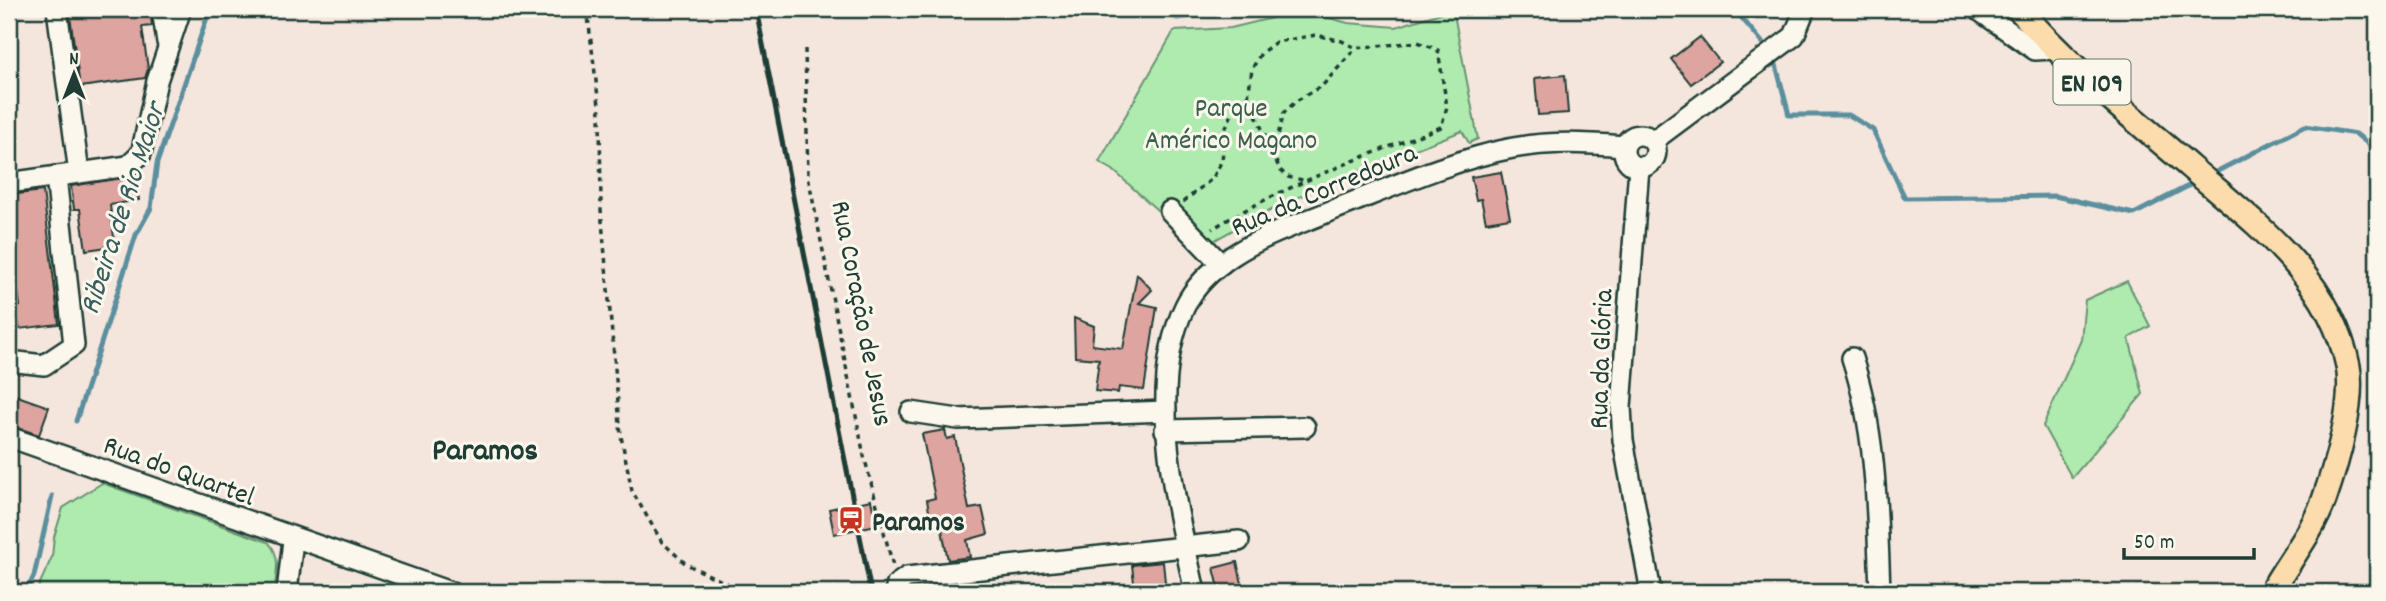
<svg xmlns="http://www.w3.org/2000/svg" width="2386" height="601" viewBox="0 0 2386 601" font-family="Dekko,sans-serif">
  <rect width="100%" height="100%" fill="#f5e6dd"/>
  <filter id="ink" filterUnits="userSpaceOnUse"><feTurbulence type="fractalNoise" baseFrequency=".0143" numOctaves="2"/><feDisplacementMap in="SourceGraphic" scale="14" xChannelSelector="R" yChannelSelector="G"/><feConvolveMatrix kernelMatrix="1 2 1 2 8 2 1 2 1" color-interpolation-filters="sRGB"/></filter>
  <g filter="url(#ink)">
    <g fill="#afeaaf" stroke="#679472" stroke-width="2">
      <path d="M1453 9 1478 139 1469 143 1462 131C1372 166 1283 198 1200 249L1113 170 1099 162 1174 31 1231 28 1284 15 1322 16 1348 23 1396 27Z"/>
      <polygon points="2127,281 2150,326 2129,338 2143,394 2072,478 2043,426 2081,340 2085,300"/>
      <path d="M102 483 268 542C282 556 276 574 274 592H36L52 557 54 537 63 508Z"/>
    </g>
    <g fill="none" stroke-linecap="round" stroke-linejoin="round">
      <g stroke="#5b8f9e" stroke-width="5">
        <polyline points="1152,9 1177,18 1241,9"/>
        <polyline points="1356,9 1380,13 1395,9"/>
        <polyline points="1734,9 1762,42"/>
        <polyline points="1775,61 1789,115 1849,115 1873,130 1905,198 2055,196 2134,214 2198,181"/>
        <polyline points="2210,175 2305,126 2356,134 2377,151"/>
        <polyline points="76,421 136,235 151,208 157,163 210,9"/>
        <polyline points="26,592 34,576 52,496"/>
        <polyline points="330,592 330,586"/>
      </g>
    </g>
    <g fill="#dea4a0" stroke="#1f3d34" stroke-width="2">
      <polygon points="69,9 150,9 152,26 142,27 148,69 145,78 80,87"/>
      <polygon points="1700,37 1720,62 1691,84 1671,59"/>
      <polygon points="1565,75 1568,113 1538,115 1535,78"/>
      <polygon points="1501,172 1510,218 1486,222 1481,199 1476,200 1471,177"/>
      <polygon points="135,176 139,200 110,205 115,246 86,250 80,209 74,209 71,186"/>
      <polygon points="43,191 59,324 19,329 16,307 20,306 9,227 9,195"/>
      <polygon points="1137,274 1152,290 1139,303 1157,307 1144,390 1119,387 1118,393 1095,391 1099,359 1075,357 1074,318 1094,326 1092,345 1123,349"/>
      <polygon points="9,393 49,407 39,435 9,425"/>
      <polygon points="945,430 947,439 955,437 969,509 982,507 988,534 967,540 970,557 948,560 940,520 931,522 927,500 935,498 922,434"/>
      <polygon points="871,500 876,525 834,534 829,509"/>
      <polygon points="1163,562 1166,592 1135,592 1132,565"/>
      <polygon points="1237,562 1244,592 1220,592 1214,568"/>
    </g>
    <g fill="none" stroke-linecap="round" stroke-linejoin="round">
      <defs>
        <g id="minor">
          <polyline points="57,9 79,173"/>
          <polyline points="162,9 167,42"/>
          <polyline points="1977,9 2035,50 2054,49"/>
          <circle cx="1640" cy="151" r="16"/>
          <polyline points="1653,141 1794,36 1805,9"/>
          <polyline points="1639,167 1621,407 1623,440 1651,592"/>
          <polyline points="9,183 128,166 141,154 157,81 181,9"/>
          <polyline points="1170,211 1221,264"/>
          <path d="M1852 358C1877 435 1877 512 1880 592"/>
          <polyline points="9,361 44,365 74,345 56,176"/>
          <polyline points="911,412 958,419 1166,411"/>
          <polyline points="1165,430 1305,427"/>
          <polyline points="9,437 450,592"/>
          <polyline points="287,592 293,540"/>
          <polyline points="895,592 897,584 907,577 1239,541"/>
          <path d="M1195 592C1177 508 1145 387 1185 306 1195 285 1213 269 1232 256 1262 236 1299 224 1333 210 1392 187 1451 160 1513 148 1550 141 1587 143 1624 146"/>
        </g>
        <path id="major" d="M2019 9C2070 68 2131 116 2190 167 2255 223 2330 277 2348 366 2355 403 2336 465 2324 500 2312 533 2288 562 2271 592"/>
      </defs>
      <use href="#minor" stroke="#1f3d34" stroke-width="24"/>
      <use href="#major" stroke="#1f3d34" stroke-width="28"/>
      <g stroke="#1f3d34" stroke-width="3.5" stroke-dasharray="5 5" stroke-linecap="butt">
        <polyline points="587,9 600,113 601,210 621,436 632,491 662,542 686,564 745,592"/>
        <polyline points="805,49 808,176 864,456 893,566"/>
        <polyline points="1248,97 1280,170 1288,177 1303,180"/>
        <polyline points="1273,153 1284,113 1296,101 1323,85 1356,48"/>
        <path d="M1183 202 1213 178 1222 160 1226 127 1232 114 1248 97 1252 69 1261 53 1276 42 1316 35 1342 41 1356 48 1418 42 1438 50 1447 107 1441 127C1363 157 1285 185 1212 229"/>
      </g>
      <use href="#minor" stroke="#fbf7ec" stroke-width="19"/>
      <use href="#major" stroke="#fcdcac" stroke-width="23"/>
      <polyline stroke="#1f3d34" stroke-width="5" points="756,9 871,592"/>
    </g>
  </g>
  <defs>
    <symbol id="station-bare" viewBox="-9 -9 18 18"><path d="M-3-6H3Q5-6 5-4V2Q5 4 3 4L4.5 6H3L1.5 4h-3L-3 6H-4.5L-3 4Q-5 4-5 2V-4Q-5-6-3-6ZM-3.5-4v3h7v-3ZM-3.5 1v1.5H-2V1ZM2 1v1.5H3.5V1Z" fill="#c8321e" stroke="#fbf7ec" stroke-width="2.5" paint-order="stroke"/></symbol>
  </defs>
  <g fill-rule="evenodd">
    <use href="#station-bare" x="832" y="501" width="38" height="38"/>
  </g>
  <g text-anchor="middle" stroke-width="6" stroke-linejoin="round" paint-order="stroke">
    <rect fill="#fbf7ec" stroke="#61756b" stroke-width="2" x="2053.5" y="59.5" width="77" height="45" rx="5"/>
    <g font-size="26" font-weight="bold" fill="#1f3d34">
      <text x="2092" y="91">EN 109</text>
    </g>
    <g font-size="28" fill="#3c604d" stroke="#fbf7ec">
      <text x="1231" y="116">Parque<tspan x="1231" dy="32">Américo Magano</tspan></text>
    </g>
    <g font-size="28" fill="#1f3d34" stroke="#fbf7ec">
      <text transform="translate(1323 188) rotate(-23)" y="10">Rua da Corredoura</text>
      <text transform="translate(864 313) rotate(79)" y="10">Rua Coração de Jesus</text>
      <text transform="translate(1599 359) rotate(-88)" y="10">Rua da Glória</text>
      <text transform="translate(180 469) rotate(20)" y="10">Rua do Quartel</text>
    </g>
    <g font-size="28" font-weight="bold" fill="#1f3d34" stroke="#fbf7ec" text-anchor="start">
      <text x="872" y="530">Paramos</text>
    </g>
    <g font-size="30" font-style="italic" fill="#385f60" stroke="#fbf7ec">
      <text transform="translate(121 208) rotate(-72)" y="10">Ribeira de Rio Maior</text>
    </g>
    <g font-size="32" font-weight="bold" fill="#1f3d34" stroke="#fbf7ec">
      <text x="485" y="459">Paramos</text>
    </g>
  </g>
  <rect width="2386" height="601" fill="none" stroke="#fbf7ec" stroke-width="35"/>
  <rect x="18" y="18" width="2351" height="566" fill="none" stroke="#1f3d34" stroke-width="2.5" filter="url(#ink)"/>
  <g transform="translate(74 74)" stroke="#fbf7ec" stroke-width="5" paint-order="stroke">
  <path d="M0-5L12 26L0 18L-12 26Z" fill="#1f3d34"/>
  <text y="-10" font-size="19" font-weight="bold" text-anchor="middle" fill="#1f3d34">N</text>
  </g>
  <path d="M2124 548v10h130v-10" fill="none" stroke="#1f3d34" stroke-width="3.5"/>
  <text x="2134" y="548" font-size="21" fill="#1f3d34" stroke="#fbf7ec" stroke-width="5" paint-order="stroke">50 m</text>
</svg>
